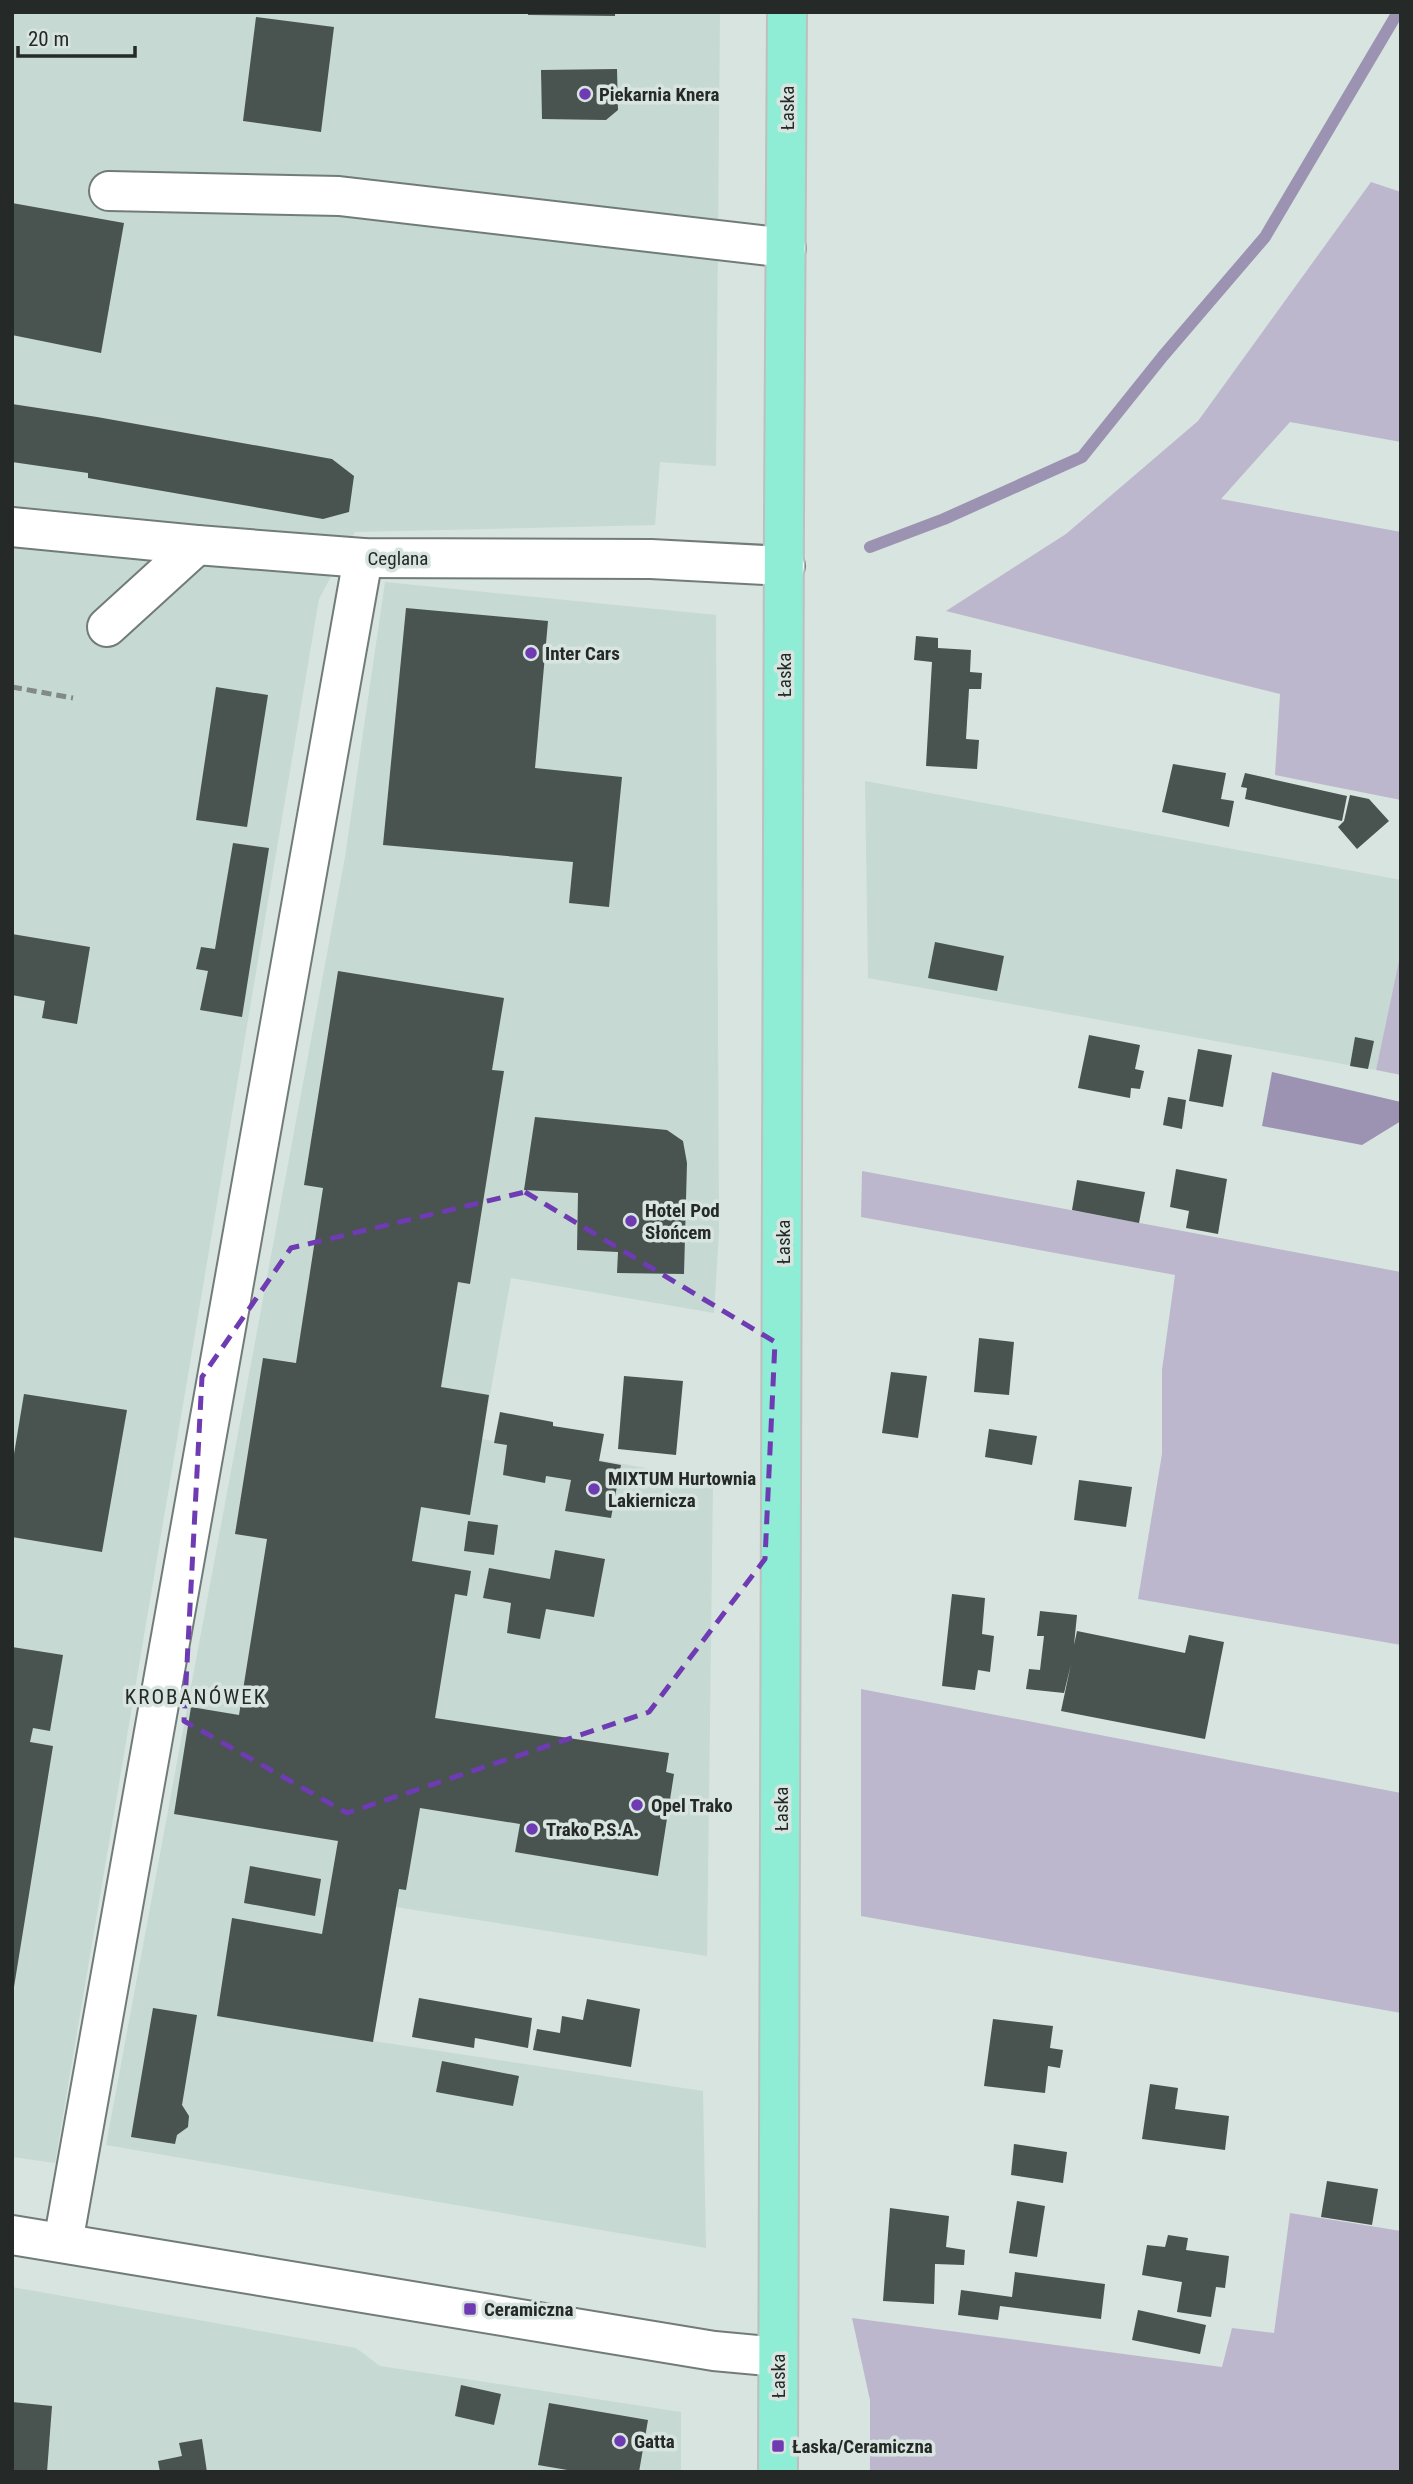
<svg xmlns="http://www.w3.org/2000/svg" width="1413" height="2484" viewBox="0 0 1413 2484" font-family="'Roboto Condensed',sans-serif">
  <rect width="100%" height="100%" fill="#d8e4df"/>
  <g fill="#c6d9d2">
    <polygon points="12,12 720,12 716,466 660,462 655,525 355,532 319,599 55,2163 12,2157"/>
    <polygon points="385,582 716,615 719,1232 714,1313 511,1278 482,1439 713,1480 707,1956 396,1907 373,2041 703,2091 706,2248 106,2145 345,857"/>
    <polygon points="865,781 1401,880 1401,951 1376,1070 868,978"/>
    <polygon points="12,2287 356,2348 380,2366 681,2412 681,2472 12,2472"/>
  </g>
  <g fill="#bdb7cd">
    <polygon points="1371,182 1401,192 1401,442 1290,422 1221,499 1401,532 1401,800 1275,775 1280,694 946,611 1066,534 1198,421"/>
    <polygon points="1401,951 1401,1075 1376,1070"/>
    <polygon points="862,1171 1401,1272 1401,1645 1138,1599 1162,1454 1162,1370 1175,1275 861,1217"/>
    <polygon points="861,1689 1401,1793 1401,2013 861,1916"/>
    <polygon points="1290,2213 1401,2231 1401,2472 870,2472 870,2400 852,2318 1222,2367 1232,2328 1274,2333"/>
  </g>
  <polygon fill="#9c93b3" points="1272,1072 1401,1102 1401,1121 1362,1145 1262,1126"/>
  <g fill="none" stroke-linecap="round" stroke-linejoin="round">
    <polyline stroke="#9c93b3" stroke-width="12" points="870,547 944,519 1082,457 1163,356 1265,237 1398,12"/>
  </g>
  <g fill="#49534f">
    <polygon points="528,12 615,12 615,16 528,15"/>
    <polygon points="256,17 334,27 321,132 243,121"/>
    <polygon points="617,69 618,110 606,120 542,119 541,70"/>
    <polygon points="12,203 124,223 101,353 12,335"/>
    <polygon points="12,404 97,417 332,459 354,476 349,512 323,519 88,478 88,473 12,462"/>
    <polygon points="406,608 548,621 535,768 622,777 609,907 569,903 573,862 383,845"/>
    <polygon points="916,636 938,638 938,648 971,650 970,672 982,673 981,689 969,689 966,739 979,740 977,769 926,766 932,662 914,660"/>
    <polygon points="216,687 268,695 247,827 196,820"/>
    <polygon points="1173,764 1226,773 1221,799 1234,801 1229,827 1162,812"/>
    <polygon points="1245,773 1347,796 1342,821 1245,799 1247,788 1241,787"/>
    <polygon points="1350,795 1369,799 1389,821 1357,849 1338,827 1344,821"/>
    <polygon points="233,843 269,848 242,1017 200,1010 208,971 196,969 201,947 215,949"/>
    <polygon points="12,934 90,947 77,1024 42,1018 45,1001 12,995"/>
    <polygon points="935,942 1004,956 997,991 928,978"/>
    <polygon points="338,971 504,998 492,1070 504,1071 470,1284 458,1282 441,1387 489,1395 482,1440 470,1515 421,1507 412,1561 471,1571 467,1596 455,1594 435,1718 669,1753 666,1772 674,1774 658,1876 515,1852 520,1824 420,1808 406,1890 399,1889 373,2042 217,2016 232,1918 322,1934 338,1841 174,1814 191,1707 239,1715 267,1539 235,1534 263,1358 296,1363 323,1188 304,1185"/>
    <polygon points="1089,1035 1140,1045 1135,1069 1144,1071 1140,1089 1131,1088 1130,1098 1078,1088"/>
    <polygon points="1355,1037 1374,1041 1368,1069 1350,1066"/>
    <polygon points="1198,1049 1232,1055 1223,1107 1189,1101"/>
    <polygon points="1168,1097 1186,1100 1182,1129 1163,1125"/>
    <polygon points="535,1117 667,1130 683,1141 687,1163 684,1274 617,1273 618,1252 577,1250 578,1193 524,1190"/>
    <polygon points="1176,1169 1227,1179 1218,1234 1186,1228 1189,1211 1170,1207"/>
    <polygon points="1077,1180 1145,1192 1139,1223 1072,1210"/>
    <polygon points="979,1338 1014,1342 1009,1395 974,1392"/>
    <polygon points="891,1372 927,1376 918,1438 882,1433"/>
    <polygon points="624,1376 683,1381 676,1455 618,1449"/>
    <polygon points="24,1394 127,1410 102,1552 12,1537 12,1466"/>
    <polygon points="500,1412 553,1422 553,1426 604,1434 599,1461 621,1465 611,1518 565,1511 571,1480 546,1476 545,1483 503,1475 507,1445 494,1443"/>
    <polygon points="989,1429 1037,1436 1032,1465 985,1457"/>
    <polygon points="1079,1480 1132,1487 1126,1527 1074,1520"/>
    <polygon points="468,1521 498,1525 494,1555 464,1551"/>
    <polygon points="555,1550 605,1559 594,1617 546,1609 540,1639 507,1633 511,1603 483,1598 489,1568 550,1579"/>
    <polygon points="952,1594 985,1598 982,1634 994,1636 990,1672 978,1670 975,1690 942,1686"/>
    <polygon points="1040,1611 1077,1615 1074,1645 1077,1631 1185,1653 1189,1635 1224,1642 1205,1739 1061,1711 1071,1664 1064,1693 1026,1689 1029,1669 1040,1670 1044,1636 1037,1636"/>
    <polygon points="12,1647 63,1655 50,1731 33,1728 30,1742 53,1746 14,1987"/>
    <polygon points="250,1866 321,1879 315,1916 244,1903"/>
    <polygon points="419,1998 532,2018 528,2048 475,2038 474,2048 412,2037"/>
    <polygon points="587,1999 640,2009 631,2067 533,2050 537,2029 560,2033 562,2016 583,2020"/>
    <polygon points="153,2008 197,2015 182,2105 189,2116 188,2127 177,2135 175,2144 131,2137"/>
    <polygon points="993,2019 1053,2026 1050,2048 1063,2050 1060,2068 1048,2066 1045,2093 984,2086"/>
    <polygon points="442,2061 519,2076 513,2106 436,2092"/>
    <polygon points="1150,2084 1178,2088 1175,2109 1229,2116 1225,2150 1142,2139"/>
    <polygon points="1014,2144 1067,2152 1063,2183 1011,2175"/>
    <polygon points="1327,2181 1378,2189 1372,2225 1321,2217"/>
    <polygon points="1017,2201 1045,2206 1037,2257 1009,2253"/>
    <polygon points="890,2208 949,2216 946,2247 965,2250 964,2265 935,2264 934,2304 883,2301"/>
    <polygon points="1168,2235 1188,2238 1186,2250 1229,2256 1225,2288 1216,2287 1211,2317 1177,2312 1182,2282 1142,2275 1147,2245 1165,2247"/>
    <polygon points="1015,2272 1105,2284 1101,2319 1000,2306 998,2320 958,2315 961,2290 1012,2297"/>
    <polygon points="1138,2310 1206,2325 1200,2354 1132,2340"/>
    <polygon points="461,2385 501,2394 494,2425 455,2416"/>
    <polygon points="12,2402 52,2406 47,2472 12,2472"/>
    <polygon points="549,2403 648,2420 639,2472 579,2472 538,2465"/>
    <polygon points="202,2439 207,2472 160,2472 158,2461 182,2456 179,2443"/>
  </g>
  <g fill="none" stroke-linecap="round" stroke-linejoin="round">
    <defs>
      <g id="minor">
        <polyline points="109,191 339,196 786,248"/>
        <polyline points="12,527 197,545 363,558 651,559 785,566"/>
        <polyline points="107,627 197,545"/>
        <polyline points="12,2235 714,2351 778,2357"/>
        <polyline points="63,2243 363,558"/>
      </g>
      <polyline id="major" points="778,2472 784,514 787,12"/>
    </defs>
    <use href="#minor" stroke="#717c78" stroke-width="42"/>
    <use href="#major" stroke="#bebfbe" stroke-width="42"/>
    <use href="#minor" stroke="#fff" stroke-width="38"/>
    <use href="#major" stroke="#8eedd4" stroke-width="38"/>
    <polyline stroke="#828a87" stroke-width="5" stroke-dasharray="10 5" stroke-linecap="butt" points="12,687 73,698"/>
  </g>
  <path fill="none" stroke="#6e3bb2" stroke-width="5" stroke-dasharray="14 9" stroke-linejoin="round" d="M525 1192 775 1342 765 1559 649 1712 347 1813 184 1721 202 1377 291 1248Z"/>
  <g fill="#6e3bb2" stroke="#d8e4df" stroke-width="2.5">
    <circle cx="585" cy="94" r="7"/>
    <circle cx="531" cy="653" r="7"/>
    <circle cx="631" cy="1221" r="7"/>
    <circle cx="594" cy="1489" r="7"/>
    <circle cx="637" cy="1805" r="7"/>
    <circle cx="532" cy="1829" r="7"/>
    <rect x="463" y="2302" width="14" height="14" rx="3.5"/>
    <circle cx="620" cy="2441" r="7"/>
    <rect x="771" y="2439" width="14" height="14" rx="3.5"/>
  </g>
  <g text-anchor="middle" stroke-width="7" stroke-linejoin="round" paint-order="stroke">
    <g font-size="19" font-weight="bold" fill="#252927" stroke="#d8e4df" text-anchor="start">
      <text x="599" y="101">Piekarnia Knera</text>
      <text x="545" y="660">Inter Cars</text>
      <text x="645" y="1217">Hotel Pod<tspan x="645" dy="22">Słońcem</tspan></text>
      <text x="608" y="1485">MIXTUM Hurtownia<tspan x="608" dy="22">Lakiernicza</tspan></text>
      <text x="651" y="1812">Opel Trako</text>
      <text x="546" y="1836">Trako P.S.A.</text>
      <text x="484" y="2316">Ceramiczna</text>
      <text x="634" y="2448">Gatta</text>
      <text x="792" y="2453">Łaska/Ceramiczna</text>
    </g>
    <g font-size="19" fill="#252927" stroke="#d8e4df">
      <text transform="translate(787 108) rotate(-90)" y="7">Łaska</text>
      <text x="398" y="565">Ceglana</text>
      <text transform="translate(784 675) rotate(-90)" y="7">Łaska</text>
      <text transform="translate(783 1242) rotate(-90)" y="7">Łaska</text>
      <text transform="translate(781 1809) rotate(-90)" y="7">Łaska</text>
      <text transform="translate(778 2376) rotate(-90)" y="7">Łaska</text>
    </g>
    <g font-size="21" letter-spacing="2" fill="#252927" stroke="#d8e4df">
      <text x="196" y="1704">KROBANÓWEK</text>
    </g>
  </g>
  <rect width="1413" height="2484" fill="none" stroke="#252927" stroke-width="28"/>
  <path d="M18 46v10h117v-10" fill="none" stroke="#252927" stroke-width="3.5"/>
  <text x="28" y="46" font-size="21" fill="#252927" stroke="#d8e4df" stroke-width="5" paint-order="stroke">20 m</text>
</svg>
